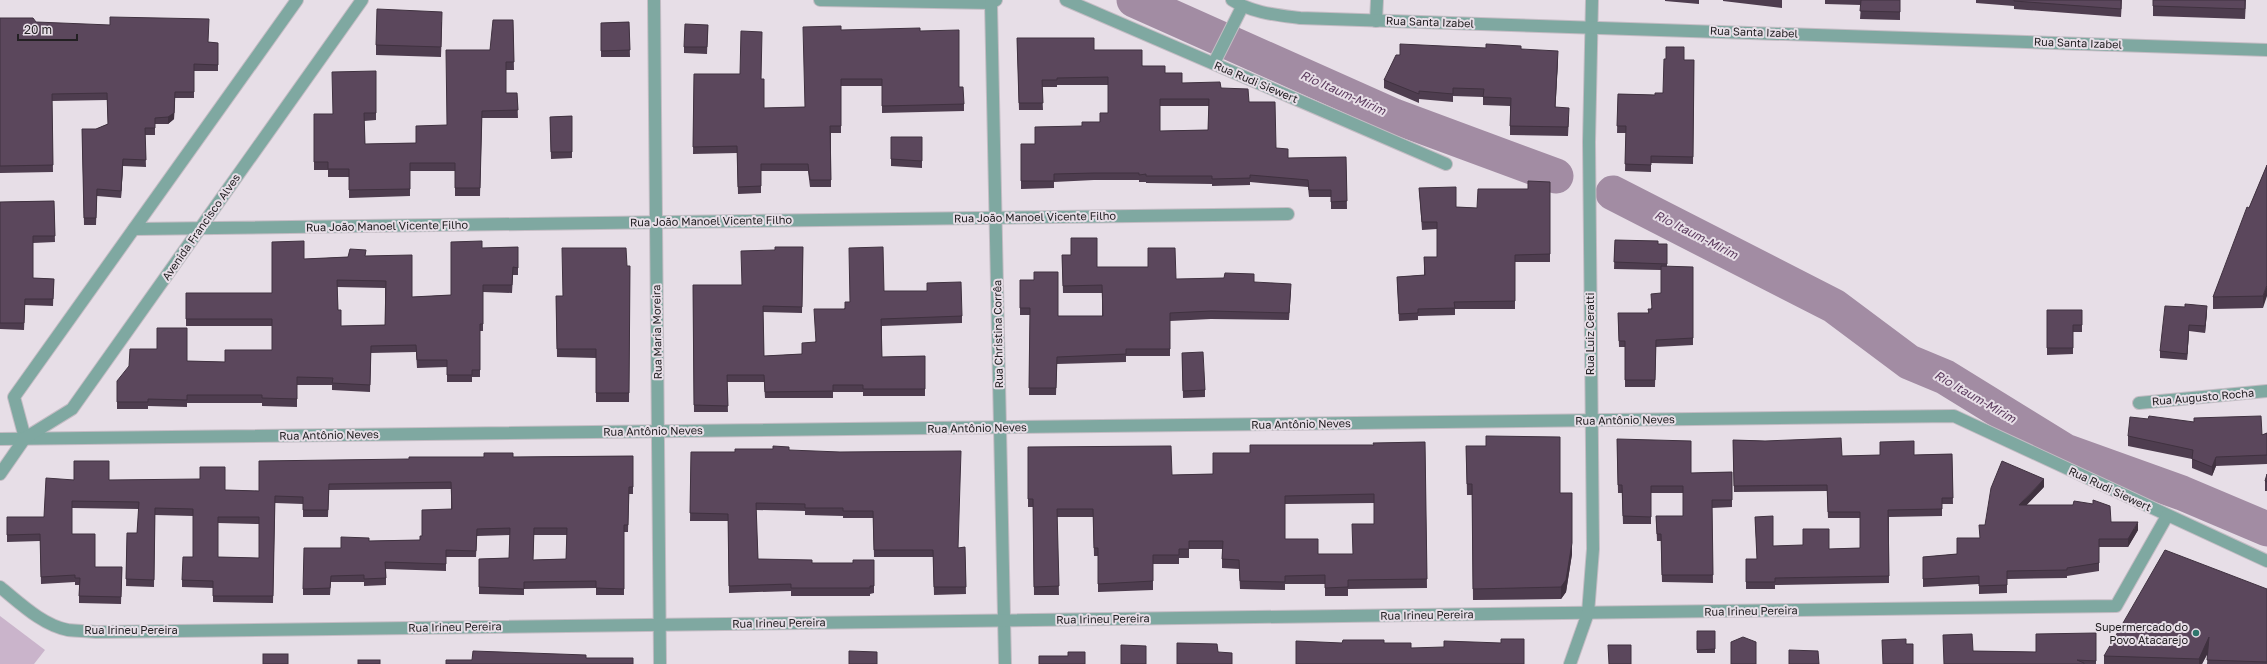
<svg xmlns="http://www.w3.org/2000/svg" width="2267" height="664" viewBox="0 0 2267 664" font-family="'Golos Text',sans-serif">
  <rect width="100%" height="100%" fill="#e7dee7"/>
  <polygon fill="#cab4cb" points="0,616 45,650 34,664 0,664"/>
  <g fill="none" stroke-linecap="round" stroke-linejoin="round">
    <g stroke="#a28ca3" stroke-width="35">
      <polyline points="1134,0 1394,116 1556,176"/>
      <polyline points="1613,193 1834,306 1909,362 1945,377 2065,451 2182,493 2267,529"/>
    </g>
    <defs>
      <g id="minor">
        <polyline points="654,0 660,664"/>
        <polyline points="820,0 991,3 996,0"/>
        <polyline points="1066,0 1446,164"/>
        <polyline points="991,3 1005,664"/>
        <polyline points="1376,21 1377,0"/>
        <polyline points="1214,63 1242,7"/>
        <polyline points="134,229 1288,214"/>
        <polyline points="2139,403 2267,391"/>
        <polyline points="25,438 14,397 297,0"/>
        <polyline points="0,439 1954,416 2267,561"/>
        <polyline points="0,474 25,438 72,409 362,0"/>
        <path d="M0 587C20 603 42 625 68 630 77 631 87 631 96 632L2116 606 2167 516"/>
        <polyline points="1570,664 1588,613 1593,549 1589,142 1592,0"/>
      </g>
      <path id="tertiary" d="M1232 0C1252 13 1277 15 1300 18L2267 50"/>
    </defs>
    <use href="#minor" stroke="#c4bcc4" stroke-width="14"/>
    <use href="#tertiary" stroke="#c4bcc4" stroke-width="14"/>
    <use href="#minor" stroke="#7fa8a1" stroke-width="12"/>
    <use href="#tertiary" stroke="#7fa8a1" stroke-width="12"/>
  </g>
  <g fill="#4e3d4f" fill-rule="evenodd">
    <polygon points="1665,0 1699,0 1699,4 1665,1"/>
    <polygon points="1723,0 1782,0 1782,8 1723,1"/>
    <polygon points="1825,0 1900,0 1900,20 1860,19 1861,5 1825,4"/>
    <polygon points="1976,0 2122,0 2121,17 2014,9 2014,6 1976,3"/>
    <polygon points="2153,0 2246,0 2245,19 2153,16"/>
    <polygon points="0,18 208,42 218,43 218,71 194,71 194,98 175,98 174,119 168,124 155,124 155,135 145,135 146,167 123,166 121,198 97,196 96,225 84,225 82,129 96,129 108,124 107,100 52,101 53,172 0,173"/>
    <polygon points="513,20 514,70 506,70 506,93 517,93 518,118 482,118 480,196 455,196 455,171 410,171 410,196 349,198 349,177 328,177 328,170 314,170 314,114 333,114 376,71 376,120 364,121 365,144 416,143 447,125 490,50"/>
    <polygon points="442,22 441,57 376,55 376,45"/>
    <polygon points="629,22 630,57 601,57 601,23"/>
    <polygon points="708,25 707,54 684,53 684,47"/>
    <polygon points="841,30 920,31 959,87 964,104 964,111 882,113 882,86 841,86 841,133 831,133 831,187 810,187 808,171 761,171 761,193 738,194 737,153 693,154 694,74 740,74 761,79 764,108 805,107"/>
    <path d="M1017 38 1094 50 1165 73 1182 83 1221 88 1249 102 1276 148 1288 158 1346 157 1347 209H1331V197H1309L1308 187 1250 182V185L1212 186V184L1146 183V182H1139V180H1094L1054 182V188L1021 189V144H1035L1082 126 1100 122 1108 113V85H1057V87H1042L1043 110H1019ZM1160 106H1209L1208 130 1160 131Z"/>
    <polygon points="1486,48 1521,49 1558,60 1555,107 1569,116 1568,136 1510,135 1510,106 1483,105 1483,97 1453,96 1453,102 1419,99 1419,103 1384,88 1384,80 1400,55"/>
    <polygon points="1684,60 1694,60 1693,164 1651,163 1651,172 1625,171 1626,133 1617,133 1618,94 1655,95 1663,93"/>
    <polygon points="572,116 572,158 551,159 550,117"/>
    <polygon points="891,137 922,137 922,168 891,166"/>
    <polygon points="2267,165 2263,308 2213,309 2213,297 2249,208"/>
    <polygon points="1550,182 1550,262 1515,262 1515,309 1455,309 1455,315 1418,316 1418,320 1399,321 1397,277 1424,275 1424,257 1437,257 1437,229 1422,230 1419,188 1456,207 1477,208 1528,189"/>
    <polygon points="54,201 55,242 33,243 33,278 54,279 53,306 25,305 24,330 0,329 0,202"/>
    <polygon points="1615,240 1658,244 1667,244 1667,267 1693,267 1693,345 1656,347 1655,387 1625,387 1625,347 1619,347 1618,313 1648,313 1661,293 1661,270 1614,269"/>
    <path d="M518 247V275H513L512 293 483 292V331H480V377H472V382H447V367L417 368 416 352 371 353 370 392 332 390V385H297V407L262 406V403H187V407L148 406V409H117V381L187 361 225 362 272 350V326H186V293H272L304 259 348 257 366 256 412 297 451 295 482 248ZM337 287 385 288V325L341 326 338 310Z"/>
    <polygon points="803,247 802,313 763,312 764,356 802,354 815,342 850,302 884,291 962,316 962,323 882,326 882,357 925,356 925,396 863,396 863,392 833,392 833,398 765,398 764,382 727,382 728,412 694,412 693,285 742,285 775,250"/>
    <polygon points="1062,255 1097,267 1176,279 1254,282 1291,291 1289,320 1211,319 1170,321 1170,356 1126,356 1126,362 1057,364 1056,395 1029,395 1030,315 1020,315 1020,280 1058,316 1102,316 1102,293 1063,293"/>
    <polygon points="627,266 630,266 629,402 596,402 596,358 557,357 556,296 563,296"/>
    <polygon points="2185,307 2207,312 2205,333 2189,331 2187,360 2160,358 2160,351"/>
    <polygon points="2047,310 2082,310 2082,332 2073,332 2073,354 2047,355"/>
    <polygon points="1182,353 1205,390 1205,397 1183,398"/>
    <polygon points="2267,433 2267,464 2216,466 2212,476 2192,468 2192,459 2128,446 2128,436 2262,435"/>
    <polygon points="1617,439 1691,473 1732,472 1732,507 1712,508 1713,583 1662,582 1661,541 1657,541 1656,516 1683,516 1683,493 1651,493 1651,524 1623,524 1622,493 1618,493"/>
    <polygon points="1733,440 1765,441 1842,456 1914,455 1952,454 1953,504 1942,504 1942,516 1889,517 1889,583 1775,585 1775,589 1746,589 1746,559 1757,559 1755,517 1773,546 1829,549 1860,548 1860,518 1828,518 1827,491 1734,492"/>
    <path d="M1425 442 1427 588 1348 589V596H1325V584H1285V590L1240 589 1239 569 1222 568V549H1189V558H1179V564H1153V590L1098 592V556H1094L1093 517H1057L1059 595H1034L1033 507H1028V447L1172 475 1213 474 1250 453 1374 445ZM1374 503V524L1353 554H1318L1285 539V504Z"/>
    <polygon points="1466,446 1560,493 1572,554 1566,592 1561,599 1473,600 1472,495 1467,495"/>
    <polygon points="789,450 959,548 965,547 966,594 934,595 933,557 874,557 873,518 843,518 843,516 805,515 805,511 756,510 758,559 812,563 853,563 874,560 874,593 870,594 870,596 791,596 791,591 729,593 728,521 690,521 691,452 735,452"/>
    <path d="M633 456V494H629L628 532H624V595H596V588L524 589V595L479 594V559L509 558 510 535 477 536 476 557H446V571L386 569V585L364 586V582H331L330 595H303V589L341 548 369 541 420 540 422 536 451 509V489L329 490 328 517H303V504L275 503 273 603 213 602V588L182 587V580L193 557V516L155 515 154 587 126 586 127 533H137L139 509 72 508V534L95 567H122L121 604 79 603V585H75V582L41 584 40 541 7 542V517H44L74 480H109L225 490 259 491 409 459 513 457ZM218 523 259 524V558L218 557ZM534 535H567L566 559 533 560Z"/>
    <polygon points="2267,474 2267,491 2265,491 2265,481"/>
    <polygon points="2044,487 2026,505 2111,522 2138,530 2128,547 2099,547 2099,571 2067,576 2067,578 2007,579 2007,593 1979,594 1979,584 1923,587 1923,557 1957,554 1980,538 1985,525"/>
    <polygon points="2267,589 2267,664 2207,664 2208,653 2202,664 2104,664 2104,656"/>
    <rect x="1697" y="631" width="18" height="22"/>
    <polygon points="2096,633 2096,664 1944,664 1973,651 2036,652"/>
  </g>
  <g fill="#403240">
    <polygon points="1558,51 1558,60 1555,116 1555,107"/>
    <polygon points="175,92 174,119 168,124 168,117"/>
    <polygon points="123,159 123,166 121,198 121,191"/>
    <polygon points="2267,285 2267,296 2263,308 2263,296"/>
    <polygon points="2207,306 2207,312 2205,333 2205,326"/>
    <polygon points="2189,325 2189,331 2187,360 2187,354"/>
    <polygon points="2216,457 2216,466 2212,476 2212,467"/>
    <polygon points="2044,479 2044,487 2019,513 2019,505"/>
    <polygon points="2138,522 2138,530 2128,547 2128,539"/>
    <polygon points="1572,543 1572,554 1566,592 1561,599 1561,587"/>
    <polygon points="2209,637 2209,650 2202,664 2199,664 2199,659"/>
  </g>
  <g fill="#5b475c" stroke="#403240" fill-rule="evenodd">
    <polygon points="1861,0 1900,0 1900,12 1860,11"/>
    <polygon points="2014,0 2121,0 2121,9 2014,1"/>
    <polygon points="2153,0 2245,0 2245,9 2153,6"/>
    <polygon points="377,9 442,12 441,47 376,45"/>
    <polygon points="110,17 209,19 208,42 218,43 218,65 194,64 194,92 175,92 174,113 168,117 155,118 155,128 145,128 146,160 123,159 121,191 97,189 96,218 84,218 82,129 96,129 108,124 107,93 52,94 53,165 0,166 0,18 33,18 36,22 110,25"/>
    <polygon points="493,20 513,20 514,62 506,62 506,93 517,93 518,110 482,111 480,188 455,188 455,163 410,163 410,189 349,190 349,169 328,169 328,162 314,162 314,114 333,114 332,72 376,71 376,113 364,113 365,144 416,143 416,126 447,125 446,50 490,50"/>
    <polygon points="629,22 630,50 601,51 601,23"/>
    <polygon points="685,24 708,25 707,47 684,47"/>
    <polygon points="841,26 841,30 920,28 920,31 959,30 959,87 963,87 964,104 882,106 882,79 841,79 841,126 830,126 831,180 810,180 808,164 761,164 761,186 738,187 737,146 693,147 694,74 740,74 741,31 762,32 761,79 764,79 764,108 805,107 803,27"/>
    <path d="M1017 38H1094V50H1142V66H1165V73H1182V83L1220 82 1221 88 1248 89 1249 102H1275L1276 148 1288 149V158L1346 157 1347 201 1331 202V190H1309L1308 180 1250 175V178L1212 179V176H1146V174L1139 175V173H1094L1054 174V181H1021V144H1035V127L1082 126V122H1100V113H1108V77L1057 78V80H1042L1043 103H1019ZM1160 99H1209L1208 130 1160 131Z"/>
    <polygon points="1400,44 1486,48 1486,44 1521,46 1521,49 1558,51 1555,107 1569,108 1568,127 1510,126 1511,98 1483,97 1484,89 1453,88 1453,94 1419,91 1419,94 1384,80 1396,55 1400,55"/>
    <polygon points="1666,47 1684,47 1684,60 1694,60 1693,157 1651,156 1651,165 1625,164 1626,126 1617,126 1618,94 1655,95 1655,93 1663,93 1664,59 1666,59"/>
    <polygon points="572,116 572,152 551,152 550,117"/>
    <polygon points="891,137 922,137 922,161 891,159"/>
    <polygon points="2267,165 2267,285 2263,296 2213,297 2247,207 2249,208"/>
    <polygon points="1528,181 1550,182 1550,254 1515,255 1515,301 1454,302 1455,308 1418,309 1418,313 1399,314 1397,277 1425,275 1424,257 1437,257 1437,222 1422,222 1419,188 1456,187 1456,207 1477,208 1478,189 1528,189"/>
    <polygon points="54,201 55,236 33,236 33,278 54,279 53,299 25,299 24,323 0,323 0,202"/>
    <polygon points="1071,238 1097,238 1097,267 1148,267 1148,248 1175,248 1176,279 1224,278 1225,273 1254,274 1254,282 1291,284 1289,313 1211,311 1170,313 1170,349 1126,349 1126,354 1057,357 1056,388 1029,388 1030,308 1020,308 1020,280 1034,280 1034,272 1058,272 1058,316 1103,316 1102,285 1063,286 1062,255 1071,255"/>
    <polygon points="1615,240 1658,241 1658,244 1667,244 1667,264 1614,262"/>
    <path d="M304 241V259L348 257 350 249 366 250 365 256 412 255V297L451 295V242L482 241V248L518 247V268L513 267 512 285H483V324H480V370H472V375H447V360H417L416 345 371 346 370 385 332 383 333 378 297 377V399L262 398V395H187V400L148 399V402H117V381L129 366 130 349H157V328H187V361L225 362V350H272V319H186V293H272V242ZM337 280 386 281 385 325 341 326V310H338Z"/>
    <polygon points="775,247 803,247 802,307 763,306 764,356 802,354 802,343 816,342 814,309 845,309 845,302 850,302 849,248 883,247 884,291 927,291 927,283 961,282 962,316 881,319 882,357 925,356 925,389 863,389 863,385 833,385 833,391 765,392 764,375 727,375 728,406 694,405 693,285 742,285 741,251 775,250"/>
    <polygon points="562,248 626,248 627,266 630,266 629,393 596,393 596,349 557,349 556,296 563,296"/>
    <polygon points="1661,266 1693,267 1693,338 1656,340 1655,380 1625,380 1625,341 1619,341 1618,313 1649,313 1648,309 1652,309 1651,294 1661,293"/>
    <polygon points="2185,304 2207,306 2205,326 2189,325 2187,354 2160,351 2165,306 2185,307"/>
    <polygon points="2047,310 2082,310 2082,325 2073,325 2073,348 2047,348"/>
    <polygon points="1203,352 1205,390 1183,391 1182,353"/>
    <polygon points="2149,416 2194,422 2194,418 2261,416 2262,435 2267,433 2267,455 2216,457 2212,467 2192,459 2193,450 2128,436 2130,417 2148,419"/>
    <polygon points="1486,436 1560,437 1560,493 1572,493 1572,543 1566,580 1561,587 1473,589 1472,484 1467,484 1466,446 1486,446"/>
    <polygon points="1841,438 1842,456 1880,455 1880,442 1914,441 1914,455 1952,454 1953,498 1942,498 1942,509 1888,510 1889,576 1775,578 1775,582 1746,582 1746,559 1757,559 1755,517 1773,516 1773,546 1803,545 1803,529 1829,529 1829,549 1860,548 1860,512 1828,512 1827,485 1734,486 1733,440 1765,441"/>
    <polygon points="1617,439 1691,441 1691,473 1732,472 1732,500 1712,500 1713,575 1662,575 1661,534 1657,534 1656,516 1683,516 1683,486 1651,486 1651,517 1623,516 1622,485 1618,485"/>
    <path d="M1425 442 1427 579 1348 580V587L1325 588V575L1285 576V582L1240 581 1239 560 1222 559 1223 541H1189V549H1179V555H1153V581L1098 584V548H1094L1093 509H1057L1059 586 1034 587 1033 499H1028V447L1171 446 1172 475 1213 474V453H1250V445H1374L1373 443ZM1374 494V524H1352L1353 554H1318V539H1285V496Z"/>
    <polygon points="773,446 789,447 789,450 840,452 961,451 958,548 965,547 966,587 934,587 933,550 874,550 873,511 843,511 843,508 805,508 805,504 756,503 758,559 812,560 812,563 853,563 853,560 874,560 874,586 870,586 870,588 791,588 791,584 729,586 728,514 690,513 691,452 735,452 735,449 773,449"/>
    <path d="M484 453H513V457L633 456V487H629L628 525H624V589L596 588V581L524 582V589L479 587V559L509 558 510 528 477 529 476 551 446 550V564L385 562 386 578 364 579V575L331 576 330 588 303 589 304 548H341V537L369 538V541L420 540V536H422V510L452 509 451 482 329 484 328 510H303V497L275 496 273 596H213V581L182 580 183 557H193V509L155 508 154 580 126 579 127 533H137L139 502 72 501V534H95V567H122L121 597 79 596 80 578H75V575L41 577 40 534 7 535V517H44L46 478 74 480V461H109V480L200 479V467H225V490L259 491V461L409 459V457H484ZM218 517H259V558L218 557ZM534 528H567L566 559 533 560Z"/>
    <polygon points="2002,461 2044,479 2019,505 2073,505 2074,501 2093,504 2093,500 2110,506 2111,522 2138,522 2128,539 2099,539 2099,563 2067,568 2067,570 2007,571 2007,585 1979,586 1979,576 1923,579 1923,557 1957,554 1957,538 1980,538 1979,525 1985,525 1991,488"/>
    <polygon points="2267,474 2267,482 2265,481"/>
    <polygon points="2165,550 2267,589 2267,662 2207,660 2209,637 2199,659 2104,656"/>
    <polygon points="1697,631 1715,631 1715,649 1697,650"/>
    <polygon points="2096,633 2096,661 2077,660 2084,663 2084,664 1944,664 1943,635 1972,634 1973,651 2036,652 2036,634"/>
    <polygon points="1743,637 1756,642 1756,664 1731,664 1731,642"/>
    <polygon points="1501,639 1524,639 1524,664 1296,664 1296,641 1342,643 1343,640 1384,640 1384,643 1411,643 1411,648 1444,647 1444,641 1501,643"/>
    <polygon points="1906,639 1906,644 1913,644 1913,664 1883,664 1882,640"/>
    <polygon points="1177,643 1217,644 1218,652 1232,653 1232,664 1177,664"/>
    <polygon points="1121,645 1146,646 1146,664 1121,664"/>
    <polygon points="1608,645 1631,645 1631,664 1609,664"/>
    <polygon points="1789,650 1818,651 1819,664 1789,664"/>
    <polygon points="473,651 586,655 586,658 633,658 633,664 446,664 446,660 472,660"/>
    <polygon points="849,651 877,652 877,664 849,664"/>
    <polygon points="1068,652 1085,652 1085,664 1039,664 1039,656 1068,656"/>
    <rect x="263" y="654" width="25" height="10"/>
    <rect x="358" y="660" width="22" height="4"/>
  </g>
  <circle fill="#2f766c" stroke="#e7dee7" stroke-width="1.5" cx="2196" cy="633" r="4"/>
  <g text-anchor="middle" stroke-width="4" stroke-linejoin="round" paint-order="stroke">
    <g font-size="11" fill="#232023" stroke="#e7dee7">
      <text transform="translate(1430 22) rotate(2)" y="4">Rua Santa Izabel</text>
      <text transform="translate(1754 32) rotate(2)" y="4">Rua Santa Izabel</text>
      <text transform="translate(2078 43) rotate(2)" y="4">Rua Santa Izabel</text>
      <text transform="translate(1256 82) rotate(23)" y="4">Rua Rudi Siewert</text>
      <text transform="translate(1035 217) rotate(-1)" y="4">Rua João Manoel Vicente Filho</text>
      <text transform="translate(711 221) rotate(-1)" y="4">Rua João Manoel Vicente Filho</text>
      <text transform="translate(387 226) rotate(-1)" y="4">Rua João Manoel Vicente Filho</text>
      <text transform="translate(201 227) rotate(-55)" y="4">Avenida Francisco Alves</text>
      <text transform="translate(657 332) rotate(-91)" y="4">Rua Maria Moreira</text>
      <text transform="translate(998 334) rotate(-91)" y="4">Rua Christina Corrêa</text>
      <text transform="translate(1590 334) rotate(-90)" y="4">Rua Luiz Ceratti</text>
      <text transform="translate(2203 397) rotate(-5)" y="4">Rua Augusto Rocha</text>
      <text transform="translate(1625 420) rotate(-1)" y="4">Rua Antônio Neves</text>
      <text transform="translate(1301 424) rotate(-1)" y="4">Rua Antônio Neves</text>
      <text transform="translate(977 428) rotate(-1)" y="4">Rua Antônio Neves</text>
      <text transform="translate(653 431) rotate(-1)" y="4">Rua Antônio Neves</text>
      <text transform="translate(329 435) rotate(-1)" y="4">Rua Antônio Neves</text>
      <text transform="translate(2110 489) rotate(25)" y="4">Rua Rudi Siewert</text>
      <text transform="translate(1751 611) rotate(-1)" y="4">Rua Irineu Pereira</text>
      <text transform="translate(1427 615) rotate(-1)" y="4">Rua Irineu Pereira</text>
      <text transform="translate(1103 619) rotate(-1)" y="4">Rua Irineu Pereira</text>
      <text transform="translate(779 623) rotate(-1)" y="4">Rua Irineu Pereira</text>
      <text transform="translate(455 627) rotate(-1)" y="4">Rua Irineu Pereira</text>
      <text x="131" y="634">Rua Irineu Pereira</text>
    </g>
    <g font-size="11" fill="#232023" stroke="#e7dee7" text-anchor="end">
      <text x="2188" y="631">Supermercado do<tspan x="2188" dy="13">Povo Atacarejo</tspan></text>
    </g>
    <g font-size="12" font-style="italic" fill="#5a395c" stroke="#e7dee7">
      <text transform="translate(1343 93) rotate(24)" y="4">Rio Itaum-Mirim</text>
      <text transform="translate(1696 235) rotate(27)" y="4">Rio Itaum-Mirim</text>
      <text transform="translate(1975 397) rotate(30)" y="4">Rio Itaum-Mirim</text>
    </g>
  </g>
  <path d="M18 34v6h59v-6" fill="none" stroke="#232023" stroke-width="2"/>
  <text x="24" y="34" font-size="12" fill="#232023" stroke="#e7dee7" stroke-width="3" paint-order="stroke">20 m</text>
</svg>
